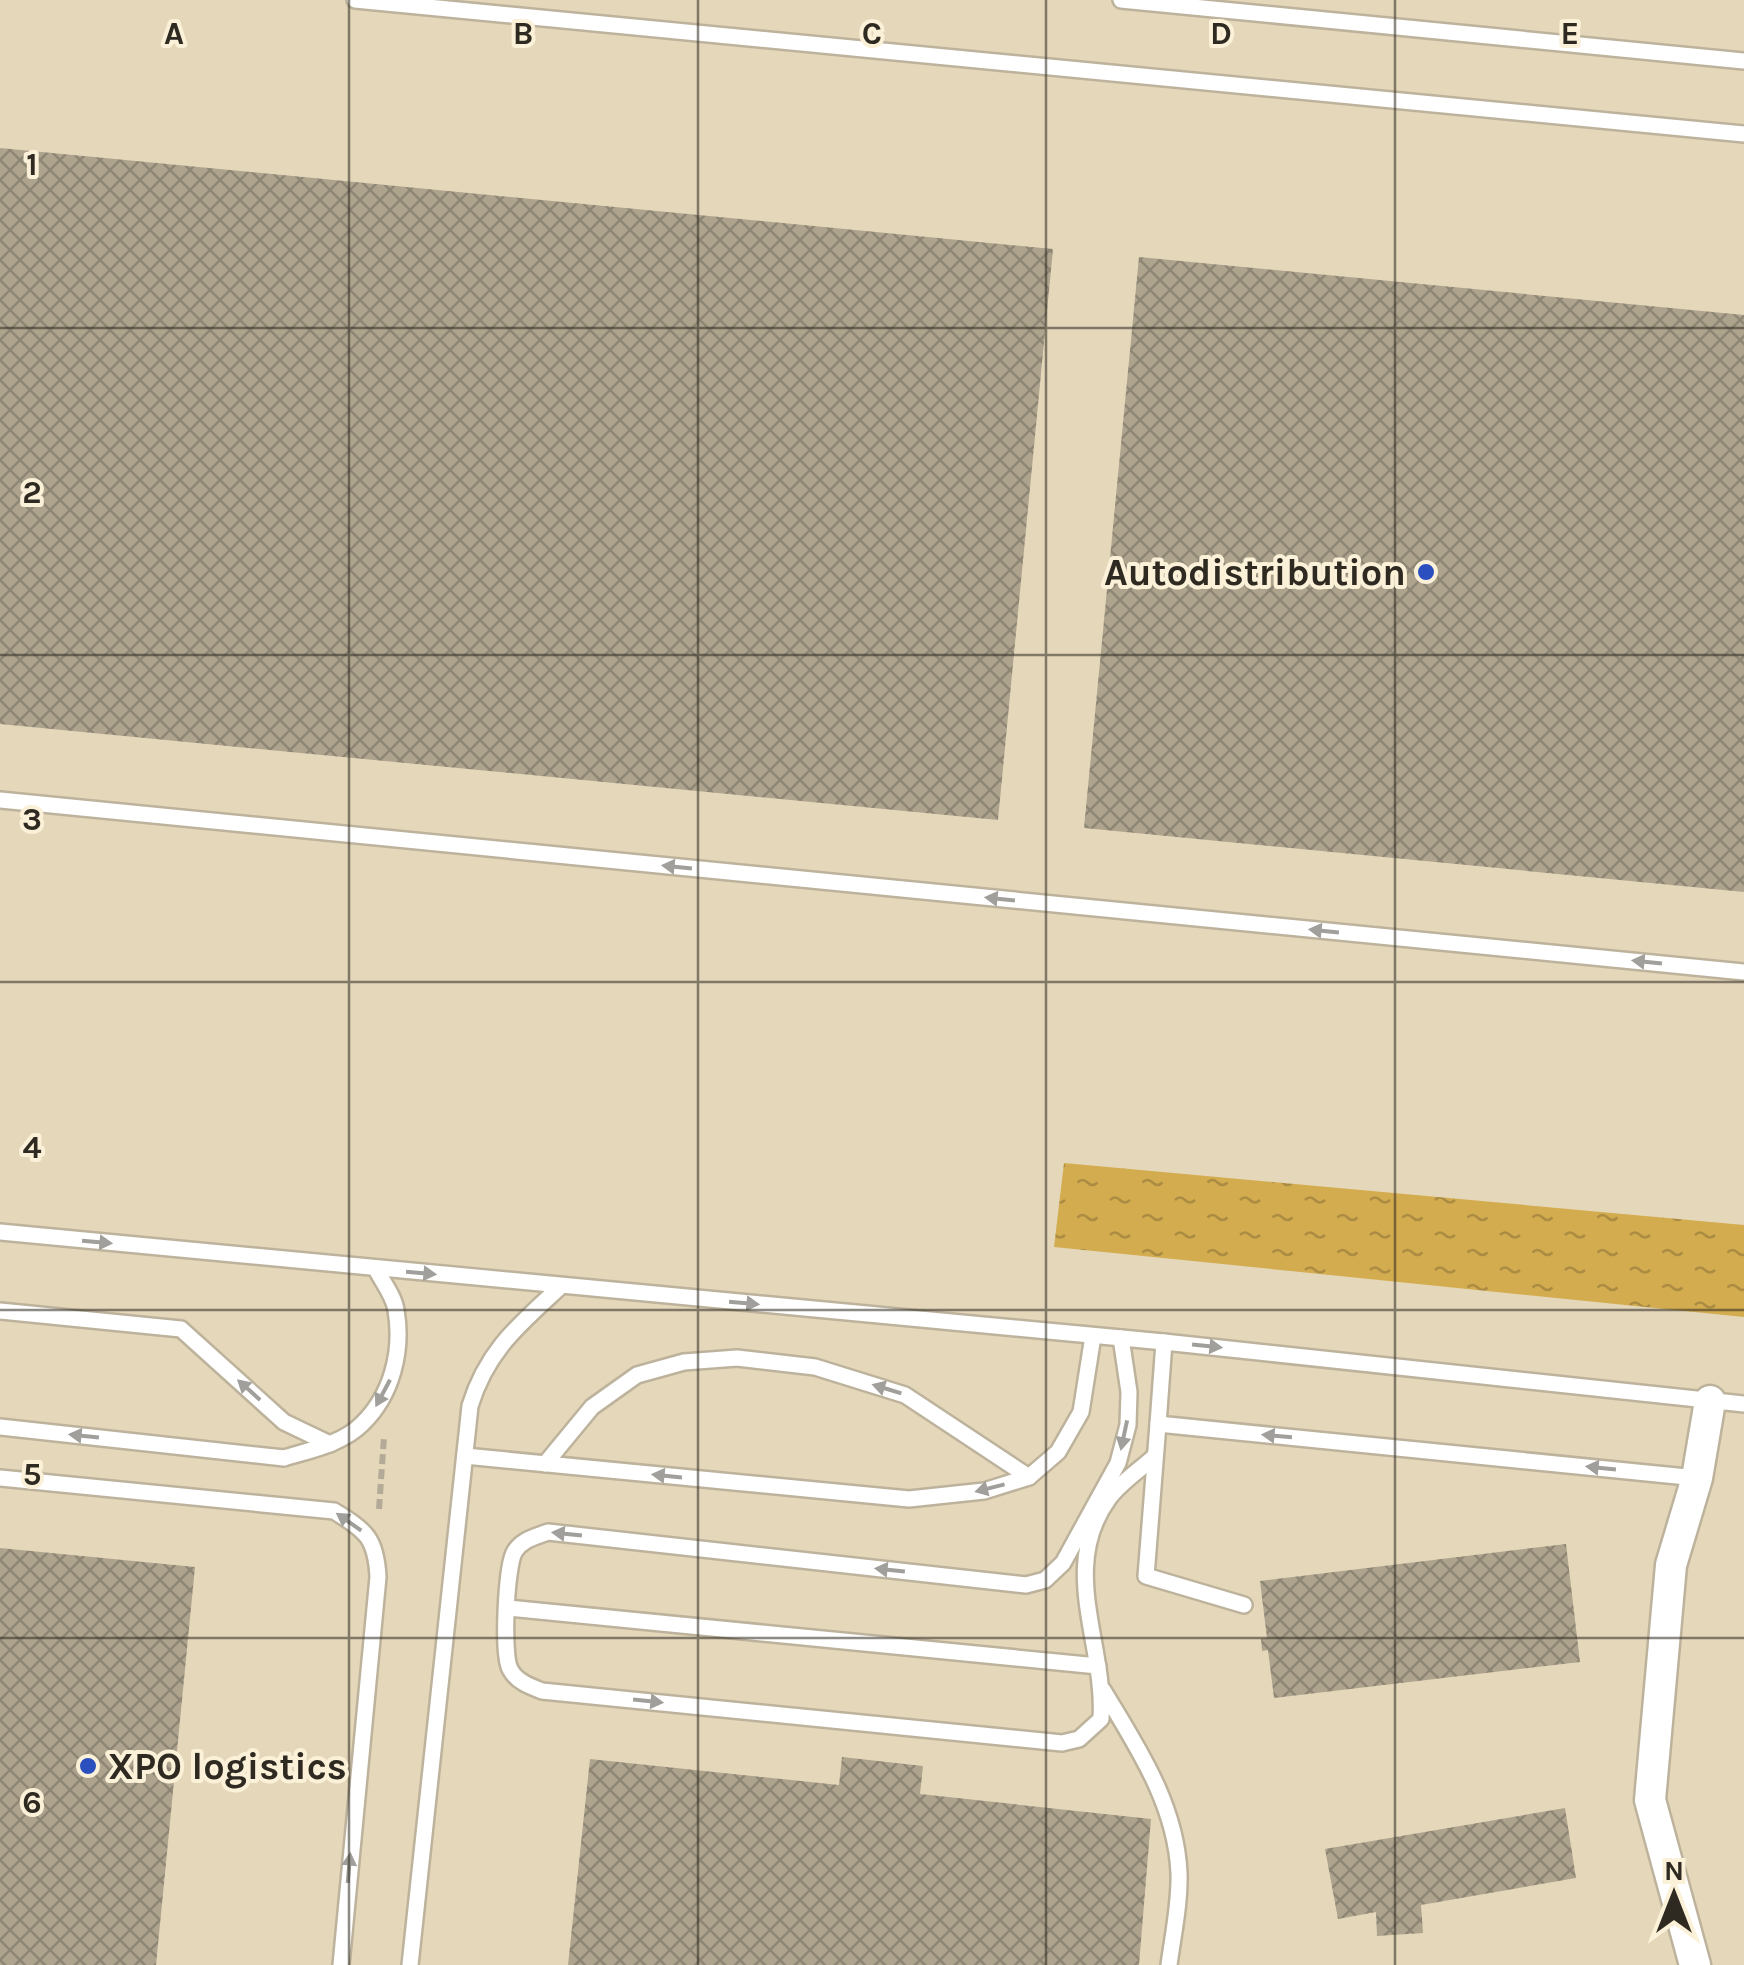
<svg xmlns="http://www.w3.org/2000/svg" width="1744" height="1965" viewBox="0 0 1744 1965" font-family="Karla,sans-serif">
  <defs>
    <pattern id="water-ripples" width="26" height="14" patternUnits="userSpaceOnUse" patternTransform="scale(2.5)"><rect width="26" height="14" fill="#d3ac50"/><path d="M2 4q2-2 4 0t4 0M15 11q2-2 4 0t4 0" fill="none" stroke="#ac8c42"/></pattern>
    <pattern id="building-cross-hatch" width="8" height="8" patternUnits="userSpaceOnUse" patternTransform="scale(2.5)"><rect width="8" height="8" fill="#aea48e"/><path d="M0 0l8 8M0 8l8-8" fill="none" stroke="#8e8674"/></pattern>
  </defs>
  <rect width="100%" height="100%" fill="#eee3cb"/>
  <rect fill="#e5d7ba" x="0" y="0" width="1744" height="1965"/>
  <polygon fill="url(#water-ripples)" points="1064,1163 1744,1225 1744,1317 1054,1247"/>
  <g fill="url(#building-cross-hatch)">
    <polygon points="0,148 1053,249 998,820 0,724"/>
    <polygon points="1139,257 1744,315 1744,892 1084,828"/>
    <polygon points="1566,1544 1580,1662 1274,1698 1268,1650 1262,1651 1261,1639 1267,1638 1260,1581"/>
    <polygon points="0,1548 195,1567 156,1965 0,1965"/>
    <polygon points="842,1757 923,1766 920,1794 1151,1819 1139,1965 568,1965 590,1759 839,1785"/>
    <polygon points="1565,1808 1576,1878 1421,1905 1423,1933 1377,1936 1376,1912 1338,1919 1325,1849"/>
  </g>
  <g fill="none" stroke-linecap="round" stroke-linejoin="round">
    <defs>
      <g id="lane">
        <polyline points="355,0 1744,134"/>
        <polyline points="1121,0 1744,61"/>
        <polyline points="0,800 1744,972"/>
        <polyline points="0,1232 1164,1342 1744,1404"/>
        <polyline points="0,1311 181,1329 284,1422 330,1444"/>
        <path d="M1121 1338 1129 1392 1128 1425 1118 1463 1063 1563 1045 1580 1026 1585 548 1532C535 1537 523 1539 515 1551 506 1564 502 1654 510 1669 516 1681 529 1686 542 1691L1062 1743 1079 1739 1101 1719C1106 1644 1058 1568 1109 1498 1121 1482 1141 1469 1155 1456"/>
        <polyline points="1164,1342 1158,1424 1697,1478"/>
        <polyline points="1158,1424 1146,1576 1244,1605"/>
        <path d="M0 1427 284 1458C310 1450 342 1444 362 1424 392 1395 403 1351 396 1310 394 1296 382 1281 376 1269"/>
        <polyline points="465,1456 909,1499 984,1491 1029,1477 1058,1452 1081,1412 1093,1336"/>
        <polyline points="545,1464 592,1407 637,1375 684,1362 737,1358 815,1367 905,1395 1029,1477"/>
        <path d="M0 1478 334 1511C367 1531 376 1539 378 1577L341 1965"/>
        <polyline points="508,1608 1098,1666"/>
        <path d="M1103 1690C1137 1747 1176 1804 1179 1873 1180 1903 1173 1935 1169 1965"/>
        <path d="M410 1965 470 1406C487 1350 520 1324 561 1286"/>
      </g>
      <polyline id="street" points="1695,1965 1650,1800 1671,1565 1697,1478 1710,1401"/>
    </defs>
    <use href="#lane" stroke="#bdb39c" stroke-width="20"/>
    <use href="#street" stroke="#bdb39c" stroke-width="35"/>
    <polyline stroke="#b3ab97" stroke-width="6" stroke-dasharray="10 5" stroke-linecap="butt" points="379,1509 384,1437"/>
    <use href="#lane" stroke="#fff" stroke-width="15"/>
    <use href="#street" stroke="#fff" stroke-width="30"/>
  </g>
  <defs><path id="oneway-solid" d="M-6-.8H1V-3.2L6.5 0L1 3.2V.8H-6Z" transform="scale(2.5)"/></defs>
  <g fill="#a19f9b">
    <use href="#oneway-solid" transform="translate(677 867) rotate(-174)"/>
    <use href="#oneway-solid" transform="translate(1000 899) rotate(-174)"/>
    <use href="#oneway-solid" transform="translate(1324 931) rotate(-174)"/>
    <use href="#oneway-solid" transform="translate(1647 962) rotate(-174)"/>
    <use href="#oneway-solid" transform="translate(97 1242) rotate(5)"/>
    <use href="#oneway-solid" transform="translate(421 1273) rotate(5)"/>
    <use href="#oneway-solid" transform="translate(744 1303) rotate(5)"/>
    <use href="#oneway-solid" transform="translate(1207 1346) rotate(6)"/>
    <use href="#oneway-solid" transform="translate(887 1389) rotate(-163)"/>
    <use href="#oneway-solid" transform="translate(249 1390) rotate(-138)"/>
    <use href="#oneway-solid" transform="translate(383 1393) rotate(118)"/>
    <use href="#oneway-solid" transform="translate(1124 1435) rotate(102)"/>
    <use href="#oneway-solid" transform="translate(84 1436) rotate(-174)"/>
    <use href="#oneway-solid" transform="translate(1277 1436) rotate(-175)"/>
    <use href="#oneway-solid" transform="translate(1601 1468) rotate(-174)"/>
    <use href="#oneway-solid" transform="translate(667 1476) rotate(-174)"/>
    <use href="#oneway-solid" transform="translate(990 1488) rotate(166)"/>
    <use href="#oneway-solid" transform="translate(349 1522) rotate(-145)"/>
    <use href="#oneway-solid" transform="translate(567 1534) rotate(-174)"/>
    <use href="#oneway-solid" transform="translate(890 1570) rotate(-174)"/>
    <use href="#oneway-solid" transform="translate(648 1701) rotate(6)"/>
    <use href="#oneway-solid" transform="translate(349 1868) rotate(-85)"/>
  </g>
  <path fill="none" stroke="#2e2a21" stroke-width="2.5" stroke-opacity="0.55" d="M349 0V1965M698 0V1965M1046 0V1965M1395 0V1965M0 328H1744M0 655H1744M0 982H1744M0 1310H1744M0 1638H1744"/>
  <g fill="#2c4fbf" stroke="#fbf0d8" stroke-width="4">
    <circle cx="1426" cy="572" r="10"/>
    <circle cx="88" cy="1766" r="10"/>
  </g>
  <g text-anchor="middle" stroke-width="8" stroke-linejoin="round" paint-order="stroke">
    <g font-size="38" font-weight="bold" fill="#2e2a21" stroke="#fbf0d8" text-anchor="end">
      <text x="1406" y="585">Autodistribution</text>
      <text x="108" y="1779" text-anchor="start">XPO logistics</text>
    </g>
  </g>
  <g font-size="32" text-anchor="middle" font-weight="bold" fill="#2e2a21" stroke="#fbf0d8" stroke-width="8" stroke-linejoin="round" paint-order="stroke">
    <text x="174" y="44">A</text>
    <text x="523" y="44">B</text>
    <text x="872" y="44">C</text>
    <text x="1221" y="44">D</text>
    <text x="1570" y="44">E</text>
    <text x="32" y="175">1</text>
    <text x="32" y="503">2</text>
    <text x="32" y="830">3</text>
    <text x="32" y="1158">4</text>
    <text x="32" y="1485">5</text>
    <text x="32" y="1813">6</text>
  </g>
  <g transform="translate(1674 1895)" stroke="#fbf0d8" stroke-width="8" paint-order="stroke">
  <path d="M0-8L18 38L0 25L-18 38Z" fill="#2e2a21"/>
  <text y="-15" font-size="28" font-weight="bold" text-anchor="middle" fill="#2e2a21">N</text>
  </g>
</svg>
